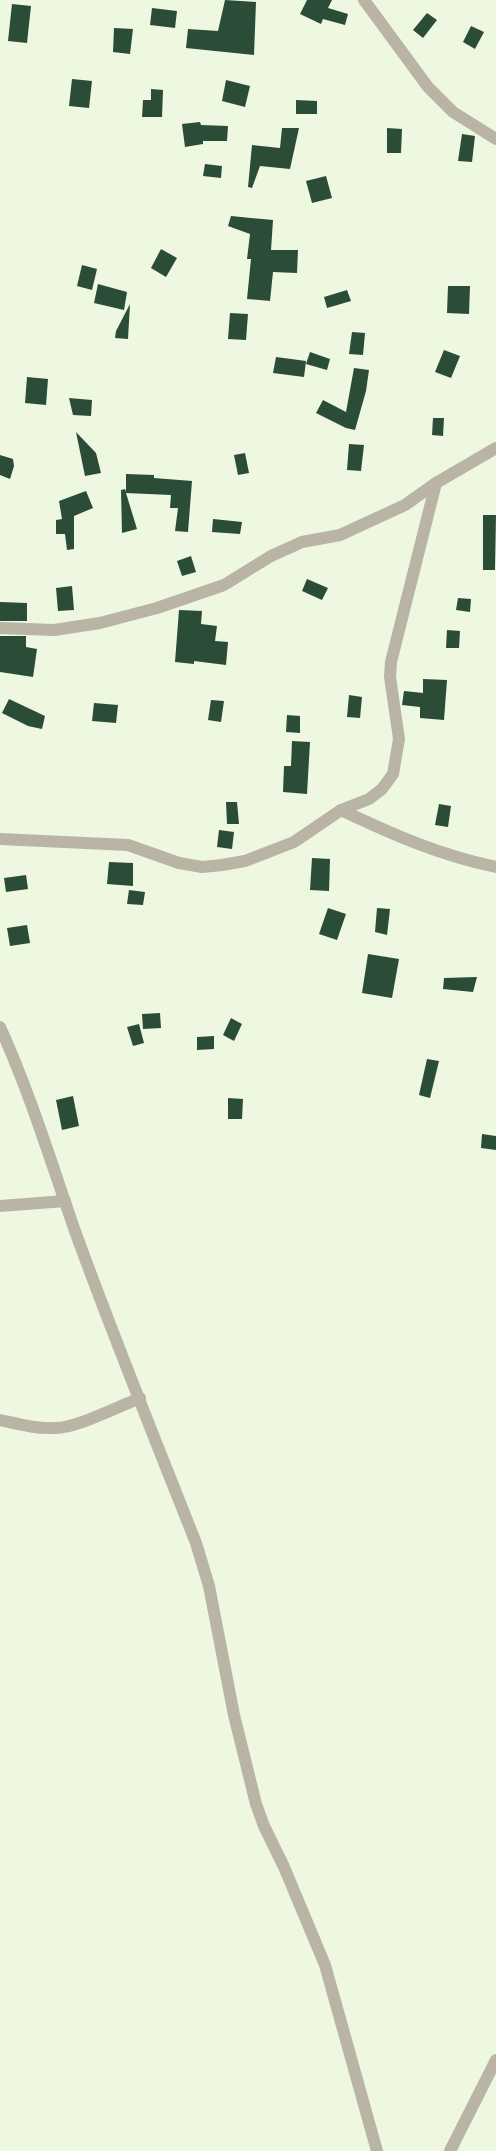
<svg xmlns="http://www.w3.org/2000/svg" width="496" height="2151" viewBox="0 0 496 2151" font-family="Jost,sans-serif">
  <rect width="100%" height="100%" fill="#eef7e0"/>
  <g fill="#2b4c37">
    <polygon points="225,0 256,2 254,55 186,48 188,29 218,31"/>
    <polygon points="307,0 332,0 328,8 348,14 345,25 323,19 321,24 300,14"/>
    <polygon points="12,4 31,6 27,43 8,41"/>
    <polygon points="152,8 177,11 175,28 150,25"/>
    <polygon points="427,13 437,20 423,38 413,30"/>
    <polygon points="471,26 484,32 475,49 463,42"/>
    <polygon points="114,28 133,29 130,54 113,52"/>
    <polygon points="72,79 92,81 89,108 69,106"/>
    <polygon points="226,80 250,86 245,107 222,101"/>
    <polygon points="151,89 163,90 162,117 142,117 143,100 151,100"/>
    <polygon points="296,100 317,101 317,114 296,114"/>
    <polygon points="200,122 201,125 228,126 227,141 203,141 203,144 185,147 182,124"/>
    <polygon points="282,128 299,128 290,169 260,166 252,188 248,187 252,145 280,148"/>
    <polygon points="387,128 402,129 401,153 387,153"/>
    <polygon points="462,134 475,136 472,162 458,161"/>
    <polygon points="205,164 222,166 221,178 203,176"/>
    <polygon points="326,176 332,198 312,203 306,181"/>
    <polygon points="231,216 273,220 271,250 298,250 297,273 273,272 270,301 247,299 251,259 247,259 250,234 228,226"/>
    <polygon points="161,249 177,258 166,277 151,268"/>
    <polygon points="82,265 97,269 92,290 77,286"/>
    <polygon points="98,284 127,292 124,310 94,303"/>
    <polygon points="448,286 470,286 469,314 447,313"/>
    <polygon points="347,290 351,301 327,308 324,297"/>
    <polygon points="130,304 128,339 115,338 116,331"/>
    <polygon points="230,313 248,314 246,340 228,339"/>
    <polygon points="352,332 365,333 363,355 349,354"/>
    <polygon points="444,350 460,356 451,378 435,372"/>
    <polygon points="310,352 330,359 327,370 306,364"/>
    <polygon points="276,357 306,361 304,377 273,373"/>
    <polygon points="354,368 369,370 366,391 355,430 346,428 316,413 323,400 346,412"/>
    <polygon points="27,377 48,379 46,405 25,403"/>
    <polygon points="69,398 92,400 91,416 73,415"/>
    <polygon points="433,418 444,418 443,436 432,435"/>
    <polygon points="76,432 96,453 101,473 85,476"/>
    <polygon points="349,444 364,445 361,471 347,470"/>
    <polygon points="245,453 249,473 238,475 234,455"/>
    <polygon points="0,455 13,459 14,466 10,479 0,475"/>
    <polygon points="126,474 154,475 154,478 192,481 188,532 175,531 178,508 170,508 171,495 126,493 137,529 122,533 121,490 125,489 126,492"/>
    <polygon points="86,491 93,508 74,516 74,549 67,550 65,534 56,534 56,520 62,519 59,501"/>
    <polygon points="483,515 496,515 495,570 483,570"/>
    <polygon points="213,519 242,522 240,534 212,532"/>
    <polygon points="191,556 196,572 182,576 177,561"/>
    <polygon points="307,579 328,588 322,600 302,591"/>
    <polygon points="72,586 74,610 58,611 56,588"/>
    <polygon points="458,598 471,599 470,612 456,610"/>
    <polygon points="0,602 27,603 27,621 0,621"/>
    <polygon points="179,610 202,611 201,624 217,626 215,641 228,642 226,665 194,661 194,664 175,662"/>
    <polygon points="447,630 460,631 459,648 446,648"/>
    <polygon points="0,636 26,636 26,647 37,649 33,677 0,672"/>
    <polygon points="423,679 447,680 444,720 420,718 420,707 402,705 404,691 423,693"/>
    <polygon points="349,695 362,697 360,718 347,717"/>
    <polygon points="9,699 45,716 42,729 28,726 2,713"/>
    <polygon points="211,700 224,701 221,722 208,720"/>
    <polygon points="94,703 118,705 116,723 92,721"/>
    <polygon points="287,715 300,716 300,733 286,732"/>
    <polygon points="292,741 310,742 307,794 283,792 284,766 291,766"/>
    <polygon points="226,802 237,802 239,824 227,824"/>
    <polygon points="439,804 451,806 448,827 435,825"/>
    <polygon points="219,830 234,832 232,849 217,847"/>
    <polygon points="312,858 330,859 329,891 310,890"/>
    <polygon points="109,862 133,863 133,886 107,884"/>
    <polygon points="26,875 28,889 6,892 4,878"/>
    <polygon points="129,890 145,892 143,905 127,904"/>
    <polygon points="328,908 346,914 337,940 319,934"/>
    <polygon points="377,908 390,909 387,935 375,932"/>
    <polygon points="27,925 30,943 10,946 7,928"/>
    <polygon points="368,954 399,959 392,998 362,993"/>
    <polygon points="477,977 473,992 443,989 444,978"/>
    <polygon points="160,1013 161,1028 143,1029 142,1014"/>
    <polygon points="231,1018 242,1024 234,1041 223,1035"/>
    <polygon points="139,1024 144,1043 133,1046 127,1027"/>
    <polygon points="214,1036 214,1049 197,1050 197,1037"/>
    <polygon points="427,1059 439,1061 430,1098 419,1095"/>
    <polygon points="73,1096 79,1126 62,1130 56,1100"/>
    <polygon points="228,1098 243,1099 242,1119 228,1119"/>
    <polygon points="482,1134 496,1136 496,1150 481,1148"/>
  </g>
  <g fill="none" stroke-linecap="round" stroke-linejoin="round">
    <g stroke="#b9b4a4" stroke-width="12">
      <polyline points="364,0 428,87 453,112 496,139"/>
      <polyline points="0,628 54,630 100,623 157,608 224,585 271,556 302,542 340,535 405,505 436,483 496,448"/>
      <path d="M341 810C394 835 439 855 496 867"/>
      <polyline points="0,839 128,845 179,863 202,867 222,865 245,861 294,842 341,810 369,799 382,789 393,774 399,739 390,677 391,662 436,483"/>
      <path d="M0 1027C30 1093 51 1162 75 1231 113 1336 155 1439 196 1543L209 1586 234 1715 256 1804 264 1826 284 1867 325 1965 377 2151"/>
      <polyline points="0,1206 65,1201"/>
      <path d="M0 1420C18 1424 36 1429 55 1428 76 1428 118 1407 140 1398"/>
      <polyline points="450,2151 496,2060"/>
    </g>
  </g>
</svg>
